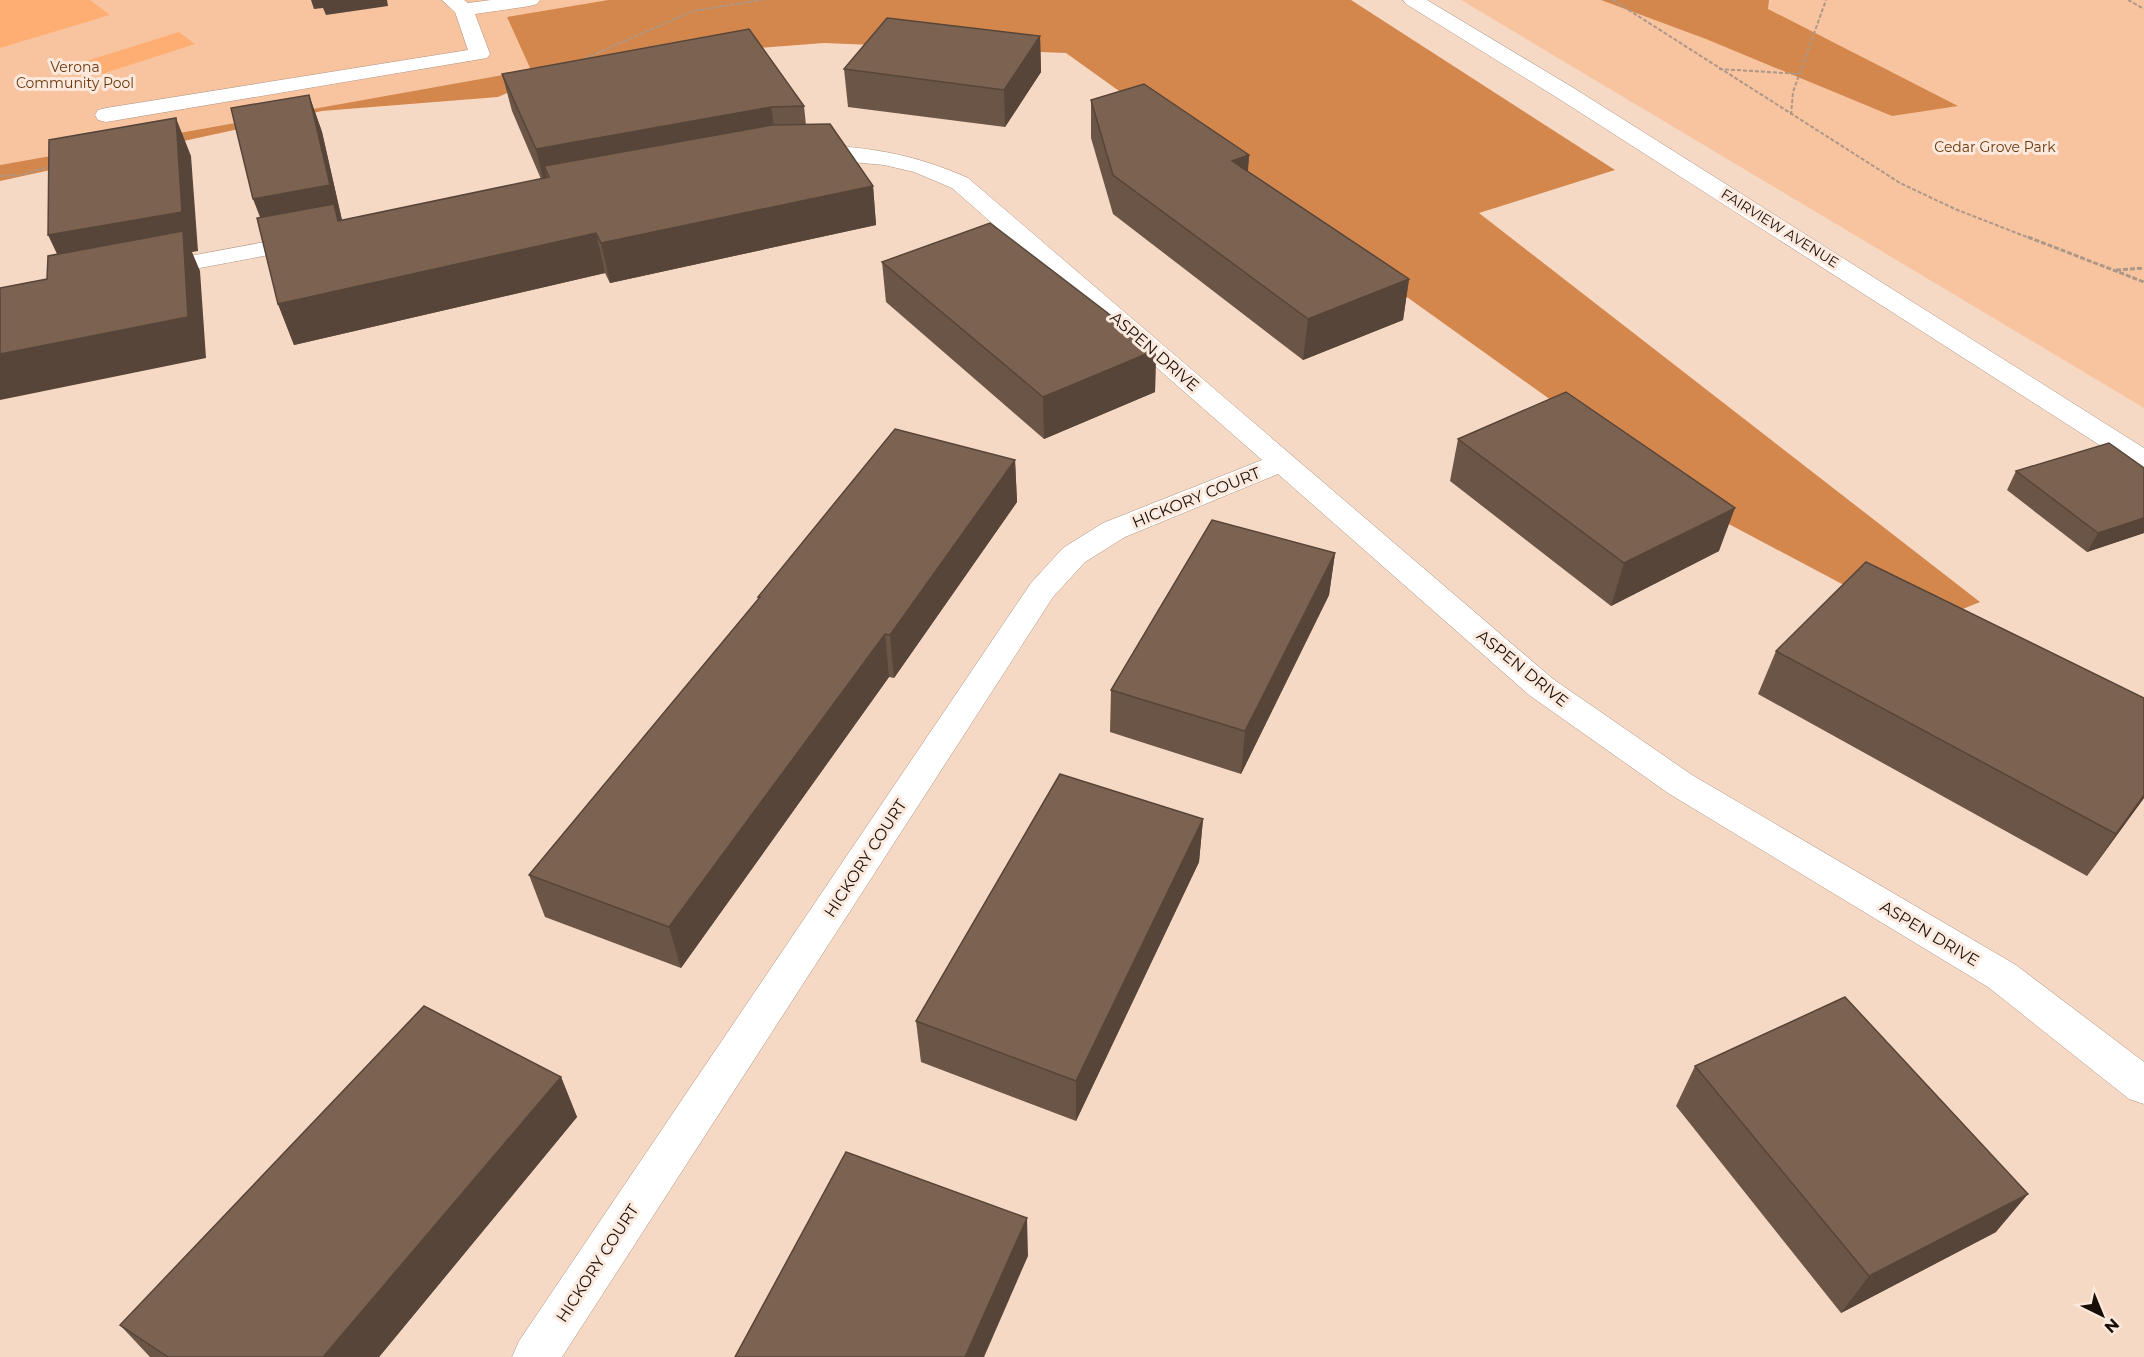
<svg xmlns="http://www.w3.org/2000/svg" width="2144" height="1357" viewBox="0 0 2144 1357" font-family="Montserrat,sans-serif">
  <rect width="100%" height="100%" fill="#f6d9c5"/>
  <g fill="#f8c4a0">
    <polygon points="0,0 608,0 507,17 532,70 0,165"/>
    <polygon points="1461,0 2144,0 2144,408"/>
  </g>
  <g fill="#d4874c">
    <polygon points="608,0 1351,0 1615,170 1479,213 1980,602 1921,626 1710,514 1066,53 824,43 578,62 498,97 322,111 0,181 0,165 531,70 507,17"/>
    <polygon points="1601,0 1769,0 1768,9 1958,106 1892,116 1706,39"/>
  </g>
  <g fill="#ffae73">
    <polygon points="0,0 90,0 110,15 0,48"/>
    <polygon points="179,32 195,44 99,75 83,62"/>
  </g>
  <g fill="none" stroke-linecap="round" stroke-linejoin="round">
    <defs>
      <g id="minor">
        <polygon points="442,0 464,0 468,3 491,0 540,0 537,4 530,6 475,14 490,54 487,58 106,122 98,120 95,115 98,110 106,108 468,50 455,12"/>
        <path d="M804 145C862 145 915 154 968 178L1553 679 1692 775 2016 965 2144 1062V1104L2129 1099 1988 987 1668 793 1529 695 1278 474 1125 537 1085 562 1053 597 562 1357H512L519 1341 1031 583 1063 548 1103 523 1262 460 952 188 914 172 884 165 796 157 793 152 796 147Z"/>
        <polygon points="308,234 317,236 320,241 317,246 152,277 143,275 140,270 143,265 152,263"/>
      </g>
      <polygon id="major" points="1403,0 1427,0 1572,87 2144,448 2144,470 2134,467 1556,97 1406,4"/>
    </defs>
    <use href="#minor" stroke="#ad9280" stroke-width="1"/>
    <use href="#major" stroke="#ad9280" stroke-width="1"/>
    <g stroke="#ad9787" stroke-width="2" stroke-dasharray="4 2" stroke-linecap="butt">
      <polyline points="1613,0 1900,183 1955,209 2032,239"/>
      <polyline points="2128,0 2144,9"/>
      <polyline points="579,61 693,11 762,0"/>
      <polyline points="1719,69 1799,74"/>
      <polyline points="1791,115 1793,92 1826,0"/>
      <polyline points="0,176 21,175 52,166"/>
    </g>
    <g stroke="#ad9787" stroke-width="3" stroke-dasharray="5 2" stroke-linecap="butt">
      <polyline points="2028,237 2144,282"/>
      <polyline points="2116,270 2144,268"/>
    </g>
    <use href="#minor" fill="#fff" fill-rule="evenodd"/>
    <use href="#major" fill="#fff" fill-rule="evenodd"/>
  </g>
  <g fill="#6b5546">
    <polygon points="1040,36 1041,72 1005,127 848,107 844,69"/>
    <polygon points="502,74 804,106 806,125 873,186 876,225 610,283 605,273 294,345 278,304 260,217 309,95 322,132 342,220 541,179 512,111"/>
    <polygon points="1091,100 1249,155 1248,171 1409,279 1403,320 1303,360 1113,214 1091,138"/>
    <polygon points="882,262 1156,350 1155,392 1044,439 886,302"/>
    <polygon points="1458,439 1719,551 1611,606 1450,481"/>
    <polygon points="1015,460 1017,502 894,678 889,677 681,968 545,917 529,875 758,600 758,597"/>
    <polygon points="2144,468 2144,533 2087,552 2007,490 2016,471"/>
    <polygon points="1335,553 1329,595 1241,774 1110,732 1111,690"/>
    <polygon points="1776,651 2144,798 2087,876 1758,694"/>
    <polygon points="1203,819 1199,862 1076,1121 921,1062 916,1021"/>
    <polygon points="1695,1066 1996,1232 1841,1313 1676,1106"/>
    <polygon points="561,1077 577,1117 379,1357 150,1357 120,1325"/>
  </g>
  <g fill="#574539">
    <polygon points="311,0 387,0 388,6 326,15 323,8 314,9"/>
    <polygon points="1040,36 1041,72 1005,127 1004,90"/>
    <polygon points="309,95 322,132 343,225 268,238 253,199"/>
    <polygon points="771,107 777,145 549,177 544,166 549,187 545,187 536,149"/>
    <polygon points="176,118 191,156 198,251 192,252 200,271 206,358 0,400 0,354 67,275 48,235"/>
    <polygon points="1249,155 1246,194 1232,161"/>
    <polygon points="873,186 876,225 610,283 601,243"/>
    <polygon points="596,233 605,273 294,345 278,304"/>
    <polygon points="1409,279 1403,320 1303,360 1308,319"/>
    <polygon points="1156,350 1155,392 1044,439 1043,397"/>
    <polygon points="1015,460 1017,502 894,678 890,635"/>
    <polygon points="1735,508 1719,551 1611,606 1624,563"/>
    <polygon points="2144,518 2144,533 2087,552 2098,533"/>
    <polygon points="1335,553 1329,595 1241,774 1245,731"/>
    <polygon points="885,634 889,677 681,968 669,927"/>
    <polygon points="2144,795 2144,798 2087,876 2116,834"/>
    <polygon points="1203,819 1199,862 1076,1121 1076,1081"/>
    <polygon points="561,1077 577,1117 379,1357 323,1357"/>
    <polygon points="2028,1194 1996,1232 1841,1313 1869,1276"/>
    <polygon points="1027,1218 1028,1256 984,1357 965,1357"/>
  </g>
  <g fill="#7c6351" stroke="#574539" stroke-width="1.5">
    <polygon points="887,18 1040,36 1004,90 844,69"/>
    <polygon points="749,29 804,106 771,107 536,149 502,74"/>
    <polygon points="1144,84 1249,155 1232,161 1409,279 1308,319 1113,175 1091,100"/>
    <polygon points="309,95 330,185 253,199 231,108"/>
    <polygon points="176,118 182,212 48,235 49,140"/>
    <polygon points="830,124 873,186 601,243 596,233 278,304 257,218 334,204 338,221 549,177 544,166 772,125"/>
    <polygon points="990,223 1156,350 1043,397 882,262"/>
    <polygon points="183,231 188,317 0,354 0,288 47,279 48,256"/>
    <polygon points="1566,392 1735,508 1624,563 1458,439"/>
    <polygon points="895,429 1015,460 890,635 885,634 669,927 529,875 760,597 758,597"/>
    <polygon points="2109,443 2144,468 2144,518 2098,533 2016,471"/>
    <polygon points="1212,520 1335,553 1245,731 1111,690"/>
    <polygon points="1866,562 2144,698 2144,795 2116,834 1776,651"/>
    <polygon points="1060,774 1203,819 1076,1081 916,1021"/>
    <polygon points="1845,997 2028,1194 1869,1276 1695,1066"/>
    <polygon points="424,1006 561,1077 323,1357 168,1357 120,1325"/>
    <polygon points="846,1152 1027,1218 965,1357 735,1357"/>
  </g>
  <g text-anchor="middle" stroke-width="6" stroke-linejoin="round" paint-order="stroke">
    <g font-size="14" fill="#6c390c" stroke="#fbe9dd">
      <text x="75" y="72">Verona<tspan x="75" dy="16">Community Pool</tspan></text>
      <text x="1995" y="152">Cedar Grove Park</text>
    </g>
    <g font-size="14" fill="#180e08" stroke="#fbe9dd">
      <text transform="translate(1780 228) rotate(32)" y="5">FAIRVIEW AVENUE</text>
    </g>
    <g font-size="16" fill="#180e08" stroke="#fbe9dd">
      <text transform="translate(1155 351) rotate(41)" y="6">ASPEN DRIVE</text>
      <text transform="translate(1196 497) rotate(-22)" y="6">HICKORY COURT</text>
      <text transform="translate(1523 668) rotate(39)" y="6">ASPEN DRIVE</text>
      <text transform="translate(865 858) rotate(-57)" y="6">HICKORY COURT</text>
      <text transform="translate(1930 933) rotate(31)" y="6">ASPEN DRIVE</text>
      <text transform="translate(597 1263) rotate(-57)" y="6">HICKORY COURT</text>
    </g>
  </g>
  <g transform="translate(2102 1315) rotate(137)" stroke="#fbe9dd" stroke-width="4.5" paint-order="stroke">
  <path d="M0-4.5L10 22L0 15L-10 22Z" fill="#180e08"/>
  <text y="-9" font-size="16" font-weight="bold" text-anchor="middle" fill="#180e08">N</text>
  </g>
</svg>
